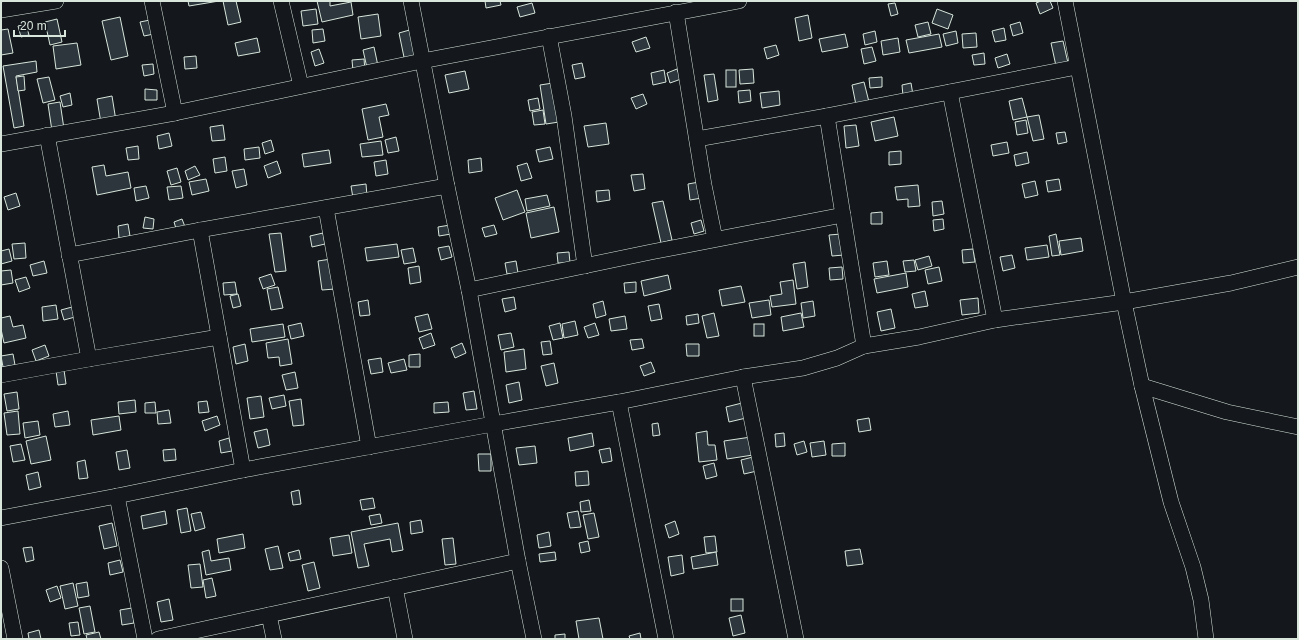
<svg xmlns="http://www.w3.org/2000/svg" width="1299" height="640" viewBox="0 0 1299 640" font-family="Arial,sans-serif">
  <rect width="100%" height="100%" fill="#14181c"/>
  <g fill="#2c363c" stroke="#d8e6dc">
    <polygon points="188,1 219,1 189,6"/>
    <polygon points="223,1 236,1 241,22 228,25"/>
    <polygon points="317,1 330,1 330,6 351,2 353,15 322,22"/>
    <polygon points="485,1 500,1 501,5 486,8"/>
    <polygon points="1041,1 1050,1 1053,8 1040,14 1036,3"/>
    <polygon points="532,3 535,13 520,17 517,7"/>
    <polygon points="895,3 898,14 891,16 888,4"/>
    <polygon points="316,9 318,24 303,26 301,11"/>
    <polygon points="937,9 953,15 948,29 932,23"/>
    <polygon points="378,14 381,36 361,39 358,17"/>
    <polygon points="808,15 812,38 799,41 795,18"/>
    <polygon points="120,17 128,56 111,60 102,21"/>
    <polygon points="57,19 62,42 50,45 45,22"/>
    <polygon points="150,20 154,34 144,36 140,22"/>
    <polygon points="928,22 931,34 918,37 915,25"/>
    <polygon points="1020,22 1023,33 1013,36 1010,25"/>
    <polygon points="26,24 29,35 21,37 18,26"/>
    <polygon points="1004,28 1006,40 995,42 992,31"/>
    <polygon points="8,29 13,53 1,55 1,30"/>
    <polygon points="323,29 325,41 313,43 312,30"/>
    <polygon points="413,29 420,58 405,62 399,33"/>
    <polygon points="875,31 877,42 865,45 863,34"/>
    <polygon points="956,31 958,43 946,46 943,34"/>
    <polygon points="976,33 977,47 963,48 962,34"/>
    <polygon points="845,34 848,47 822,52 819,39"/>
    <polygon points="939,34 942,47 909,53 906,40"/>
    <polygon points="646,37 650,48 636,52 632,42"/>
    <polygon points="257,38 260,52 238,56 235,43"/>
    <polygon points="898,38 900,52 883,55 881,41"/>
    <polygon points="1063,41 1068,63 1056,66 1051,43"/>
    <polygon points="77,43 81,65 56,69 53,46"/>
    <polygon points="776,45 779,55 767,59 764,48"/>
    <polygon points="374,47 378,66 367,68 363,50"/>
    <polygon points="872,47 876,61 864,64 861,49"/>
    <polygon points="319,49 324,63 315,66 311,52"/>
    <polygon points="984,53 985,64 974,65 972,55"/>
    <polygon points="1007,54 1010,64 998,68 995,58"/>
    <polygon points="196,56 197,68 185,69 184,57"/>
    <polygon points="364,59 365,70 353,71 352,60"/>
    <polygon points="36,61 37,72 16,76 24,126 14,128 3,66"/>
    <polygon points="582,63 585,77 575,79 572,65"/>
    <polygon points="153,64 154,74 144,76 142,65"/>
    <polygon points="677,69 681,79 670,83 667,73"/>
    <polygon points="753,69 754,83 740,84 739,70"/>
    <polygon points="664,70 666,82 653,85 651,73"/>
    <rect x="726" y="70" width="10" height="17"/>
    <polygon points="465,71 469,89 449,93 445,75"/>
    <polygon points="714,74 718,100 708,102 704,75"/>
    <polygon points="24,76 25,90 18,91 16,77"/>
    <polygon points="49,77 55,100 43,103 37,79"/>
    <polygon points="882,77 882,87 870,88 869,78"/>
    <polygon points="864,82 869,102 856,105 852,85"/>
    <polygon points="553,83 559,122 546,124 540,85"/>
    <polygon points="911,83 913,95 903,96 902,85"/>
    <polygon points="145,89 157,90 157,100 145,100"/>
    <polygon points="750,90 751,101 739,103 738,91"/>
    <polygon points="779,91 780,105 762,108 760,93"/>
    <polygon points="70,93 72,105 63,107 60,96"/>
    <polygon points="643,94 647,104 636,109 631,98"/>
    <polygon points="112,96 116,121 101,123 97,99"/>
    <polygon points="538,98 540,109 530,111 528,100"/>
    <polygon points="1022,98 1027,117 1013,120 1009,101"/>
    <polygon points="60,102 64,129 52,131 48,104"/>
    <polygon points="386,104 389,115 379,117 383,137 368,140 362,109"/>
    <polygon points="543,110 545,124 534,125 532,112"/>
    <polygon points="1039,115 1044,139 1033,141 1027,117"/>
    <polygon points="894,117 898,136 875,141 871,122"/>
    <polygon points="1026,120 1028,133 1017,135 1015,122"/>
    <polygon points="606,123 609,144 588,147 584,126"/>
    <polygon points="223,125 225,140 212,141 210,127"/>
    <polygon points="856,125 859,146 846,148 844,126"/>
    <polygon points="1065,132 1067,142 1058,144 1056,133"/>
    <polygon points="169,133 172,146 159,149 157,136"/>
    <polygon points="396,137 399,151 388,153 385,140"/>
    <polygon points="271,140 274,151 265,154 262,143"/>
    <polygon points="381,141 383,155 362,157 360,144"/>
    <polygon points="1007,142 1009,153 993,156 991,145"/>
    <polygon points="138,146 139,159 128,160 126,148"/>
    <polygon points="259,147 260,158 245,160 244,149"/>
    <polygon points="550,147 553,159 539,162 536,150"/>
    <polygon points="329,150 331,163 304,167 302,154"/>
    <polygon points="901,151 901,164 889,165 889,152"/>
    <polygon points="1027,152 1029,163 1016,166 1014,155"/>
    <polygon points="225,157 227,171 215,173 213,159"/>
    <polygon points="481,158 482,171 469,173 468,160"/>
    <polygon points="386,160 388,174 376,176 374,162"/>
    <polygon points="277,161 281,173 268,178 264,166"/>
    <polygon points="527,163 532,178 521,181 517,166"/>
    <polygon points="104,165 106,176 128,172 131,188 97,195 92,167"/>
    <polygon points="195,166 200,175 188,180 185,171"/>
    <polygon points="177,168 181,182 171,185 167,171"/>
    <polygon points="244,169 247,185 236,188 232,171"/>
    <polygon points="643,174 645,189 634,191 631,175"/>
    <polygon points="206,179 209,191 192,195 189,182"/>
    <polygon points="1059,179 1061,190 1048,192 1046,181"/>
    <polygon points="1035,181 1038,195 1025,198 1022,184"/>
    <polygon points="699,182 702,198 690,200 688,184"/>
    <polygon points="366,184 367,196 353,198 351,186"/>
    <polygon points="918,185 920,206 908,207 908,199 897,200 895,187"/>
    <polygon points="146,186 149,198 136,201 134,188"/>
    <polygon points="181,186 183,198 169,200 167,187"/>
    <polygon points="517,190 525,212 503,220 495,198"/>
    <polygon points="609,190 610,200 597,202 596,191"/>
    <polygon points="16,193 20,206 8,210 4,197"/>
    <polygon points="547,195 550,206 527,211 525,199"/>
    <polygon points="663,201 672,240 661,243 652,203"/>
    <polygon points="942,201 944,214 933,216 932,202"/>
    <polygon points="554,207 559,232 531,238 526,213"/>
    <polygon points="882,212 882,224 871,224 871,213"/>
    <polygon points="145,217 154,219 153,229 143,228"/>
    <polygon points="182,219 187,232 178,235 174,222"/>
    <polygon points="943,219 944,229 934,231 933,220"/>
    <polygon points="701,220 704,231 694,234 691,223"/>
    <polygon points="128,224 130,236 119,238 118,226"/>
    <polygon points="450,225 451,234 439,236 438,227"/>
    <polygon points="494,225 497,234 485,237 482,228"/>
    <polygon points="281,233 286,271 275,272 269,234"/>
    <polygon points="323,233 325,244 312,247 310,236"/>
    <polygon points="841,234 844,255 832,256 829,235"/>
    <polygon points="1056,234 1060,255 1052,256 1049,236"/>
    <polygon points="1081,238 1083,251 1061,255 1059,241"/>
    <polygon points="25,243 26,258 14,259 12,244"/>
    <polygon points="397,244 399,257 367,261 365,248"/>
    <polygon points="1047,245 1049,257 1027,260 1025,248"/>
    <polygon points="449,246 452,257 441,260 438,248"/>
    <polygon points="413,248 416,262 404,264 401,250"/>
    <polygon points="9,249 12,261 1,264 1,251"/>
    <polygon points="973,249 975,262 963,263 962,250"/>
    <polygon points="569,252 570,263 558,263 557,253"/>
    <polygon points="1012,255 1015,268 1003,271 1000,257"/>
    <polygon points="929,256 932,266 918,270 915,260"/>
    <polygon points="331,259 335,289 322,290 318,261"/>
    <polygon points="914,260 916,271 905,272 903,261"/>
    <polygon points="44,261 47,273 33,276 30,265"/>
    <polygon points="516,261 518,273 507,274 505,263"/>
    <polygon points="887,261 889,275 875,277 873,263"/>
    <polygon points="805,262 808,287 797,289 793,264"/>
    <polygon points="419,266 421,282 410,284 408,268"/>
    <polygon points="842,267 843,279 830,280 829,268"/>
    <polygon points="939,267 942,281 928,284 925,270"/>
    <polygon points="11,270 13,283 1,285 1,271"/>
    <polygon points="906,273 908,287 877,293 874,279"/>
    <polygon points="271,274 275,285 263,289 259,278"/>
    <polygon points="668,275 671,289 644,296 641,281"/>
    <polygon points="26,277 30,288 19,292 15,280"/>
    <polygon points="793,280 796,304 772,307 770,296 782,294 780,282"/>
    <polygon points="235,282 237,294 224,295 223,283"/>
    <polygon points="636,282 636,292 625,293 624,283"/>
    <polygon points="741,286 745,302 722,306 719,290"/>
    <polygon points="278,287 283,308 271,310 267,289"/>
    <polygon points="925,291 928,306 915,308 912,294"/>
    <polygon points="238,294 241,306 233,308 230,296"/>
    <polygon points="514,297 516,309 505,312 502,299"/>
    <polygon points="978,298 979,313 962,315 960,300"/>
    <polygon points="368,300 370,315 360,316 358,302"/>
    <polygon points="769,300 771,315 752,318 749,303"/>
    <polygon points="603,301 606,315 596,318 593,304"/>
    <polygon points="813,301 815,316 803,318 801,303"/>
    <polygon points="659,304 662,319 651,321 648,306"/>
    <polygon points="56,305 58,319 43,321 42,307"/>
    <polygon points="72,307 75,317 64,320 61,310"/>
    <polygon points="891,309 895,328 881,331 877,312"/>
    <polygon points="714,313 719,336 707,338 702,316"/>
    <polygon points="801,313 804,327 783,331 781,317"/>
    <polygon points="428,314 432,329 419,332 415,317"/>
    <polygon points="698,314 699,323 687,325 686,316"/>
    <polygon points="10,316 13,327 23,325 26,338 4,343 1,329 1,318"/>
    <polygon points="625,316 627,329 611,331 609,319"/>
    <polygon points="575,321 578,335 564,338 562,324"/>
    <polygon points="301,323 304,336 291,339 288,326"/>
    <polygon points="560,323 563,338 553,340 549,326"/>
    <polygon points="595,323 599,335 588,338 584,327"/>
    <polygon points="283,324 285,337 252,342 250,329"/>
    <rect x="754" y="324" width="10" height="12"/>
    <polygon points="431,333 435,345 423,349 419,338"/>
    <polygon points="511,333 514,347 501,350 498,335"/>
    <polygon points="288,339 292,364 280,366 279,357 268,358 266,343"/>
    <polygon points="642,339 644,348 632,350 630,340"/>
    <polygon points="550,341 552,354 543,355 541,342"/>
    <polygon points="462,343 466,353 455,358 451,348"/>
    <polygon points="245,344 248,361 236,364 233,347"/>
    <polygon points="686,344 699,344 699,356 687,356"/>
    <polygon points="45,345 49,356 36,361 32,350"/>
    <polygon points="524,349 526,369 506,372 504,352"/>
    <polygon points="13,354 15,365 3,367 1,356"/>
    <polygon points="420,354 420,367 409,367 409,355"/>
    <polygon points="381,358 383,372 371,374 368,360"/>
    <polygon points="404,359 407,370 391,373 388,363"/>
    <polygon points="651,362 655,372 644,376 640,366"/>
    <polygon points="554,363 558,383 546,386 541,366"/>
    <polygon points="64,370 66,384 58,385 56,371"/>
    <polygon points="295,372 298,388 286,390 282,375"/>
    <polygon points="519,382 522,400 509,403 506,385"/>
    <polygon points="474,391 477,409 466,410 463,393"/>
    <polygon points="17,392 19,409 7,411 4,394"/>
    <polygon points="284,395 286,406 272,409 269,398"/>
    <polygon points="261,396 264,417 250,419 247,398"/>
    <polygon points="301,399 304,425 293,426 289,401"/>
    <polygon points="135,400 136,412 119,414 118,402"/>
    <polygon points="207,401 209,412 199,413 198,402"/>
    <polygon points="155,402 156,413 145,413 145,403"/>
    <polygon points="448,402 449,412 434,413 434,403"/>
    <polygon points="742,403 746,418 729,422 726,407"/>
    <polygon points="169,410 171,423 158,424 157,412"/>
    <polygon points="18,411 20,434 7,435 4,413"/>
    <polygon points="68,411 70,425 55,427 53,414"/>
    <polygon points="119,416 121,430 93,435 91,420"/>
    <polygon points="217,416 220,425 205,431 202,421"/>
    <polygon points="869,418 871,430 859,432 857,420"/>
    <polygon points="38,421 40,435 25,438 23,423"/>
    <polygon points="658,423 660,435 653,436 652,424"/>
    <polygon points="267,429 270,445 258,448 254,432"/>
    <polygon points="707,431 708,445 715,445 717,460 699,462 696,433"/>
    <polygon points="592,433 594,446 570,451 568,438"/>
    <polygon points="784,433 785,446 776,447 775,434"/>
    <polygon points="46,436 51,460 31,464 26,441"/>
    <polygon points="751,437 753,455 727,459 724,441"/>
    <polygon points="229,438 232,451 221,453 219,441"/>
    <polygon points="804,441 807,452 797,455 794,444"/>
    <polygon points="824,441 826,455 812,457 810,443"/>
    <polygon points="845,443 845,456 832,456 832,444"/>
    <polygon points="21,444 25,460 13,462 10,446"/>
    <polygon points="535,446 537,463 519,465 516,448"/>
    <polygon points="610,448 612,461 602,463 599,450"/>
    <polygon points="175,449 176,460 164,461 163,450"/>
    <polygon points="127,450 130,468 119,470 116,452"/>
    <polygon points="478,454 491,454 491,471 479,471"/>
    <polygon points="753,457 757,471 744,474 741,460"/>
    <polygon points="85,460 88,478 79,479 77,462"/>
    <polygon points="714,463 717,476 706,479 703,466"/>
    <polygon points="588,471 589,485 576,486 575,472"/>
    <polygon points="38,472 41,487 29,490 26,475"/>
    <polygon points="299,490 301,504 293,505 291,492"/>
    <polygon points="373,498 375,508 362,510 360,500"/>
    <polygon points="589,500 591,511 581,512 580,502"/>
    <polygon points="187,508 191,531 181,533 177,510"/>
    <polygon points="165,511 167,524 143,529 141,516"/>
    <polygon points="578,511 581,527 570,528 567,513"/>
    <polygon points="201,512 205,528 195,531 191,514"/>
    <polygon points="594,513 599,537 588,539 583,515"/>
    <polygon points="380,514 382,523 371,525 369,516"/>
    <polygon points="421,520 423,532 411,534 410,522"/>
    <polygon points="675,521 679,534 669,538 665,525"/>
    <polygon points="112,523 117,546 104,549 99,526"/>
    <polygon points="398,523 403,550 392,552 390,539 364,544 369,566 358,568 351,532"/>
    <polygon points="549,532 551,546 539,548 537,535"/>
    <polygon points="243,534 245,548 219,553 217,539"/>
    <polygon points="349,535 352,553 333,556 330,538"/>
    <polygon points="715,536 717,552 706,553 704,537"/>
    <polygon points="453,538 456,564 445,565 442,539"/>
    <polygon points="588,541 590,551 581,553 579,543"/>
    <polygon points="278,546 283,568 270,570 265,549"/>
    <polygon points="32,547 34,560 26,562 23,548"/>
    <polygon points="860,549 863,564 847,566 845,551"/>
    <polygon points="209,550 211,561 229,558 231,570 206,575 202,552"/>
    <polygon points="299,550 301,559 290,561 288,553"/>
    <polygon points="555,552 556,560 540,562 539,554"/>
    <polygon points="716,552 718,565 693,569 691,557"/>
    <polygon points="682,555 684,573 671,576 668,557"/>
    <polygon points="120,560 123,572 110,575 108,563"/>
    <polygon points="314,562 320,588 308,591 302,565"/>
    <polygon points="200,564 203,587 191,588 188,565"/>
    <polygon points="212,578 216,596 206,598 203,580"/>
    <polygon points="87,582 89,596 78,598 76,584"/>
    <polygon points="73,583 78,606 65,609 60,586"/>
    <polygon points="57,586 61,598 50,602 46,590"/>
    <polygon points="169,599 173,620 161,622 157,602"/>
    <rect x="731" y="599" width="12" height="12"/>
    <polygon points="90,606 95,632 84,634 79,608"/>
    <polygon points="132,608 134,623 122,625 120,610"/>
    <polygon points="741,615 745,633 733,636 729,618"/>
    <polygon points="599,618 603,639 579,639 576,621"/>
    <polygon points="78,622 80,635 71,636 69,623"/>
    <polygon points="39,630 41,639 29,639 28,633"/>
    <polygon points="99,632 101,639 87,639 86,635"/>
    <polygon points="640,633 641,639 630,639 629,636"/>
    <polygon points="565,634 565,639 555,639 555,635"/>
  </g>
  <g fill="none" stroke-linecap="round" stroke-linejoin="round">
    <defs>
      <g id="minor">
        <polyline points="152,1 175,113"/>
        <polyline points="281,1 301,86"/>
        <polyline points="411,1 447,186 469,290 518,561 534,639"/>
        <polyline points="1065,1 1124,302 1142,386 1171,502 1193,567 1201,600 1206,639"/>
        <polyline points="1,10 56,1"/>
        <polyline points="676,12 704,185 715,239"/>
        <polyline points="549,36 564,116 585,266"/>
        <polyline points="950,92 995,320"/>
        <polyline points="827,116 864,346"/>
        <polyline points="47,135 89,359"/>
        <polyline points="697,139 827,116 1077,67"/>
        <polyline points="1,144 175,113 422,61 739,1"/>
        <polyline points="326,208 369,447"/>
        <polyline points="200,230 243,470"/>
        <polyline points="69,255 200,230 447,186"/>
        <polyline points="469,290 651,252 843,215"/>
        <polyline points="1,375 89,359 219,337"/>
        <polyline points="743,377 796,639"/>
        <polyline points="1142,386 1227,412 1298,427"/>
        <polyline points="619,402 666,639"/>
        <polyline points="117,496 145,639"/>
        <polyline points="1,518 117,496 243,470 493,424 619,402 743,377 803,368 837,358 864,346 919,337 995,320 1124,302 1231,283 1298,267"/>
        <polyline points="1,568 15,639"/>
        <polyline points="395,587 405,639"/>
        <polyline points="269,615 274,639"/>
        <polyline points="158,639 518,561"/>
      </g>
    </defs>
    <use href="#minor" stroke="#d8e6dc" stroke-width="16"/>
    <use href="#minor" stroke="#14181c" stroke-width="15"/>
  </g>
  <rect width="1299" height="640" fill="none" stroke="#d8e6dc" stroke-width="4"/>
  <path d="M14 30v6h51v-6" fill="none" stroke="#d8e6dc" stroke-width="2"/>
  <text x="20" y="30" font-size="12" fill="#d8e6dc" stroke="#14181c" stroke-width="3" paint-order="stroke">20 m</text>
</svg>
